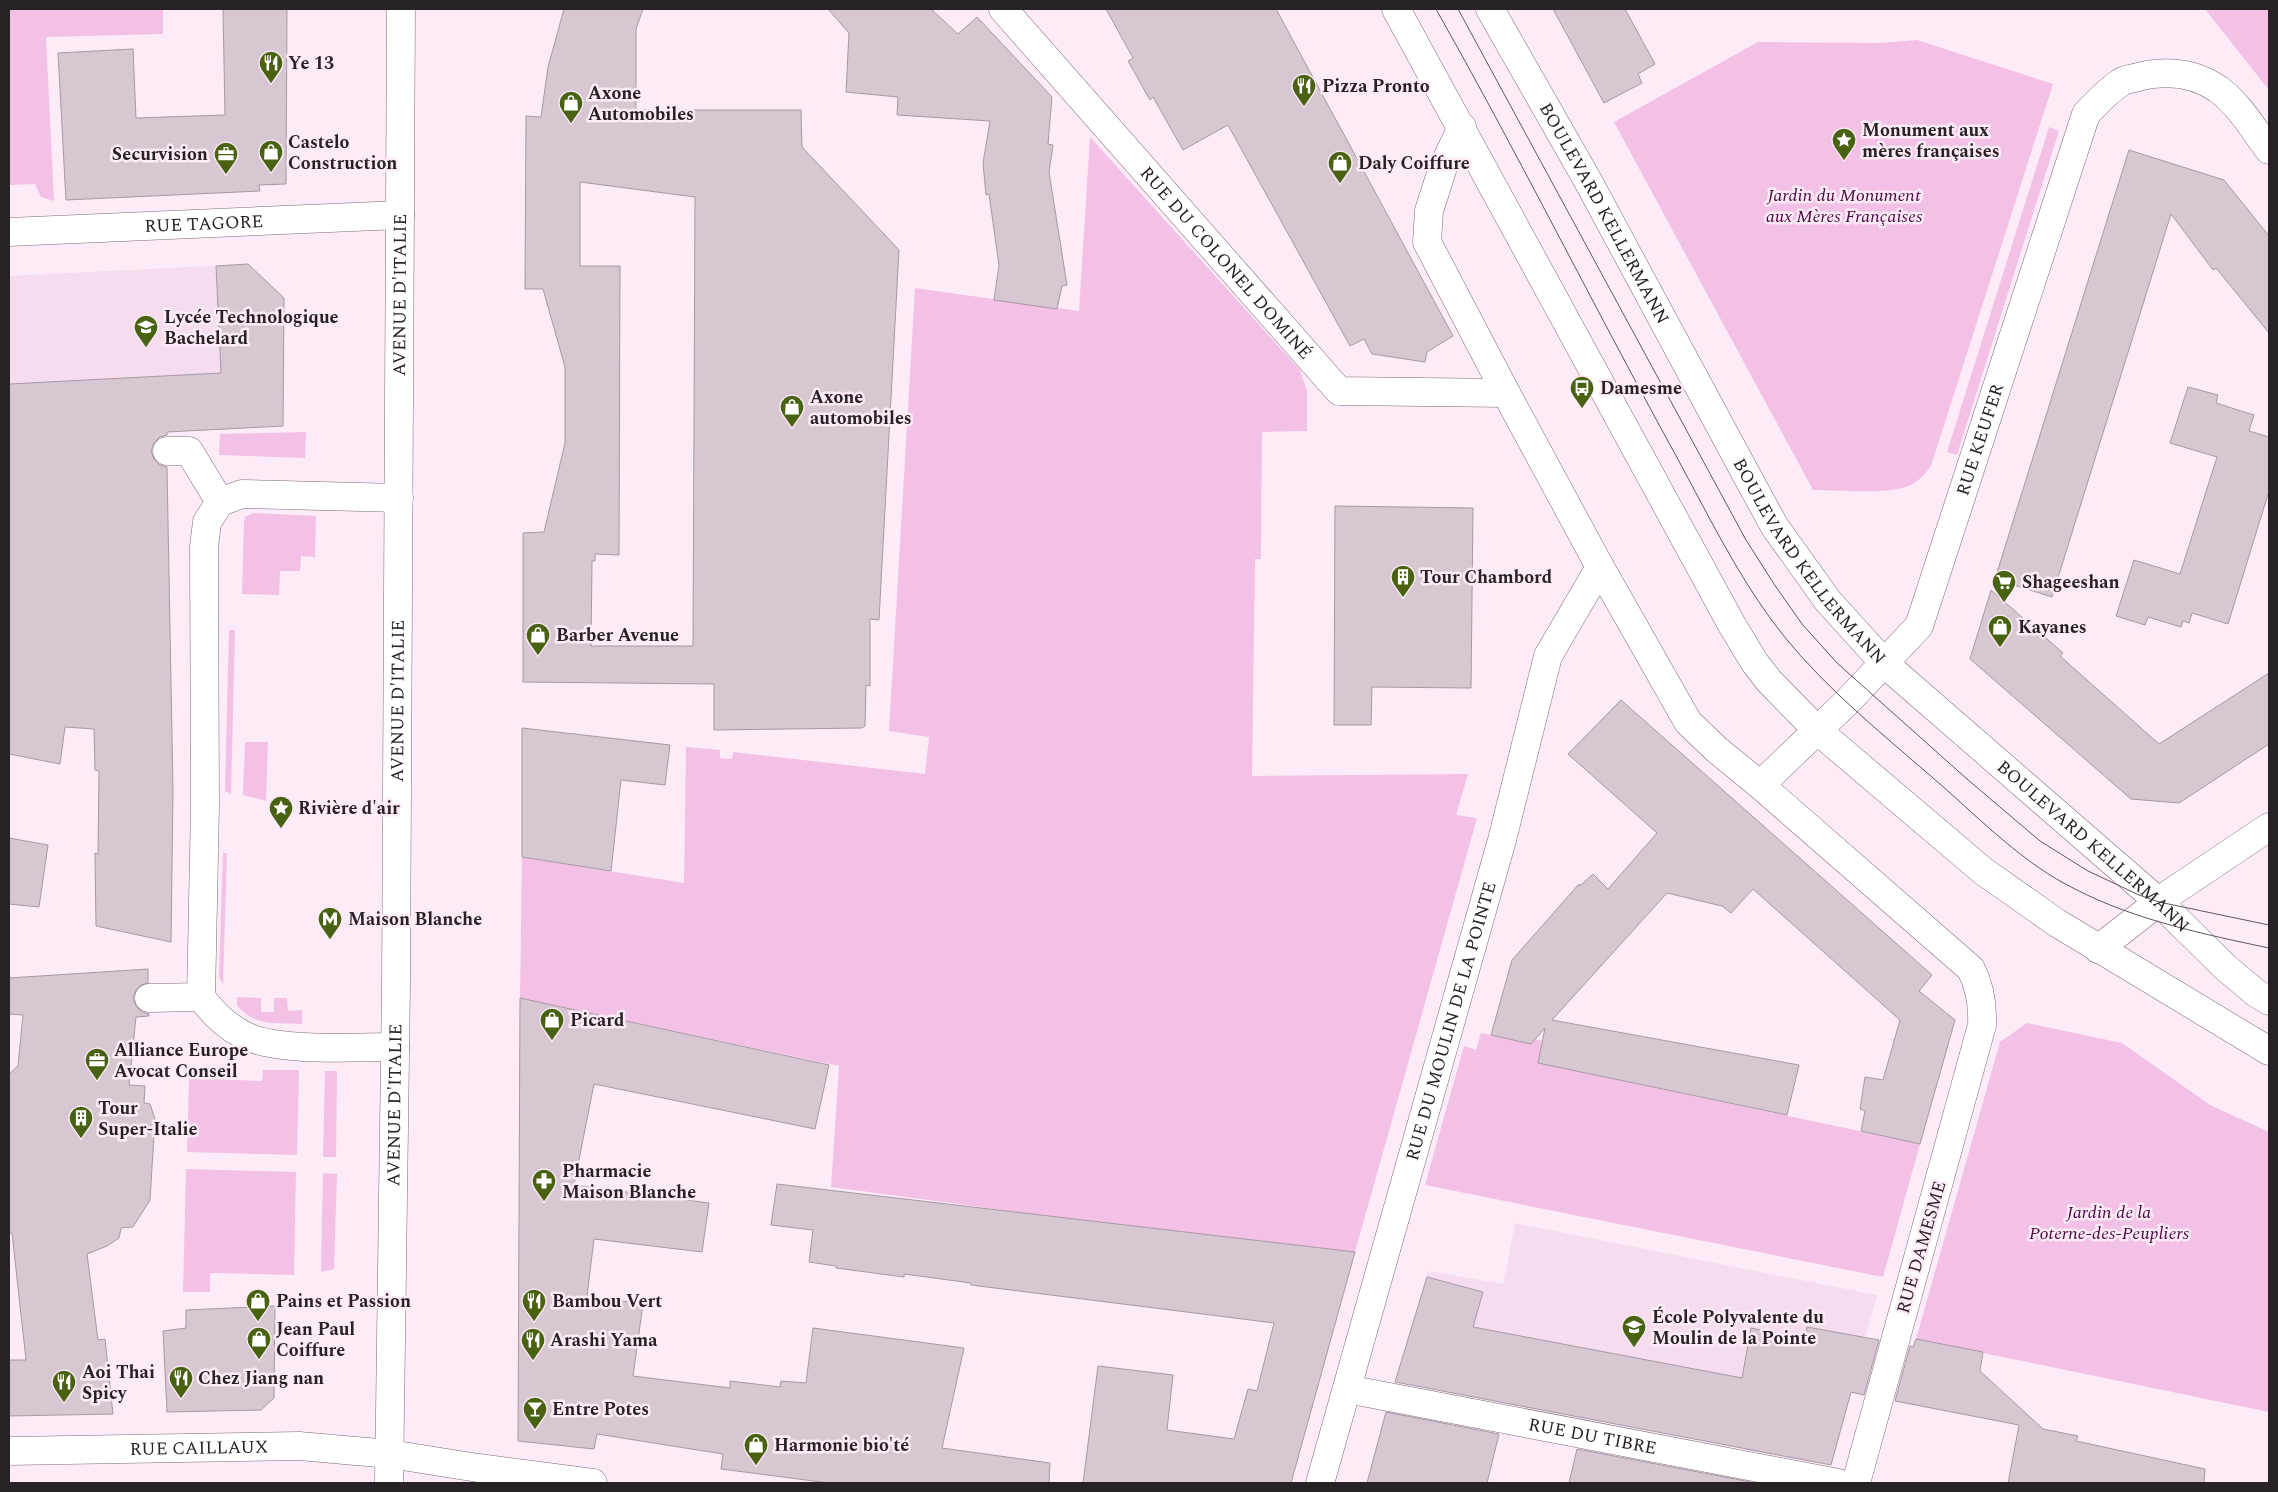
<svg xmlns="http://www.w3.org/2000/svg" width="2278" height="1492" viewBox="0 0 2278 1492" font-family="Spectral,serif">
  <rect width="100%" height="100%" fill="#fdecf8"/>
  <g fill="#f5ddee">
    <polygon points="248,264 284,298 283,426 9,440 9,276"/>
    <polygon points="1515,1223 1877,1295 1833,1458 1825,1464 1775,1456 1710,1442 1395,1382 1428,1271 1503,1284"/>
  </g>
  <g fill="#f2c1e5">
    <polygon points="9,9 163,9 163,34 46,37 54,201 41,197 35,184 9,185"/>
    <polygon points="2205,9 2269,9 2269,90 2212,18"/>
    <path d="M1917 40 2053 84 1931 466C1925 474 1920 480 1911 485 1892 495 1837 490 1813 490L1614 122 1758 42 1880 43Z"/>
    <polygon points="2049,127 2059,131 1957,455 1947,452"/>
    <polygon points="1090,137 1300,370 1307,391 1307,431 1262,432 1261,559 1255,559 1252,776 1468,774 1456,815 1477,818 1355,1252 1048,1216 831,1187 839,1066 520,998 522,857 684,883 686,747 720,750 720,758 732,759 733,752 925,774 929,737 889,731 915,288 1079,311"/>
    <polygon points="306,432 305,458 219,455 220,434"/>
    <polygon points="253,513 316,516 315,557 301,556 300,571 280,571 279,595 242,594 244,521 245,517"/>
    <polygon points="229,630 235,630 231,794 225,791"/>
    <polygon points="245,742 268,742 266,801 243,795"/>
    <polygon points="223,853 227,853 223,985 219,976"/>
    <path d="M237 997 261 998V1012H274V998H287L288 1011 302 1010V1024C275 1023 257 1027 237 1006Z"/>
    <polygon points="2027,1023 2122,1043 2210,1105 2269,1132 2269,1412 1916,1339 2000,1042"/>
    <polygon points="1481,1033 1505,1038 1506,1033 1543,1041 1539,1063 1920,1144 1883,1277 1425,1185 1464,1046 1476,1050"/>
    <polygon points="263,1070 299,1070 297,1155 187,1152 189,1078 262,1081"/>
    <polygon points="325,1071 337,1071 336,1157 323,1157"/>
    <polygon points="186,1169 296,1172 294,1275 210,1273 210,1292 183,1292"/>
    <polygon points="323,1173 337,1174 334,1269 321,1272"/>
  </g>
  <g fill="#d7c7d2" stroke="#a798a3" fill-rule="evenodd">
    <polygon points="223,9 287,9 286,184 259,185 260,191 66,200 58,53 133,49 136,118 225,115"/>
    <path d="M564 9H643L636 29V110H801L802 147 899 250 879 620 870 619V686L866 685 865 726 862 728 714 730V684L523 682V533L544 532 565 443V367L543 289H525L526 116 541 117 548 67ZM580 182 695 197 693 646H591L592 561H595V554L619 555 620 266H580Z"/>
    <polygon points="828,9 931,9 958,34 977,17 1052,97 1048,144 1053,145 1049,172 1067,285 1062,286 1057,309 994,300 999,265 989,194 986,195 983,163 990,121 897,115 898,97 846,92 849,33"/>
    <polygon points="1106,9 1276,9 1453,336 1427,352 1425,362 1372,354 1364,339 1350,346 1228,125 1183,150 1153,97 1150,100 1128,61 1133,58"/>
    <polygon points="1553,9 1625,9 1655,64 1638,74 1642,83 1604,103"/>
    <polygon points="2129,150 2224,180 2269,236 2269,333 2216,268 2213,270 2171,214 2052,597 1995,579"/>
    <polygon points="248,264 284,298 283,426 167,432 167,435 160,437 154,443 151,451 154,459 160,465 167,467 173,790 171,942 96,926 95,853 98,854 99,771 95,770 94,729 65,727 60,764 9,754 9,384 221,373 216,266"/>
    <polygon points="2188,387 2218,395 2216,403 2254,415 2249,431 2269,437 2269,491 2228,624 2192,613 2189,623 2183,621 2181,627 2148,617 2145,625 2116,616 2134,560 2180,574 2217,457 2170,443"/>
    <polygon points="1335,506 1473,508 1471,688 1372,687 1371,725 1334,725"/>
    <polygon points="1991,590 2063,653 2060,656 2159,744 2269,673 2269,744 2179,803 2131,799 1970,659"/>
    <polygon points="1621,700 1932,975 1919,991 1955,1020 1920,1144 1861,1131 1865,1111 1860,1109 1865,1077 1883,1080 1900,1020 1753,889 1731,913 1722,906 1667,893 1552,1020 1799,1065 1787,1115 1538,1063 1545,1028 1531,1044 1491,1035 1512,960 1579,884 1580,886 1593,874 1608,889 1657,833 1568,754"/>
    <polygon points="522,728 670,745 665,785 621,780 611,871 522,857"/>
    <polygon points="9,838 48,845 39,907 9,904"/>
    <polygon points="148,969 148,983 141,985 136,990 133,998 136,1006 142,1012 149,1014 149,1016 136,1017 129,1085 145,1086 144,1103 150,1104 155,1119 150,1200 133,1227 121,1228 119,1238 107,1246 87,1254 98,1340 105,1339 113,1414 9,1416 9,1360 26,1360 12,1233 9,1233 9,1074 18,1066 23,1015 9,1014 9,978"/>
    <polygon points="520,998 829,1065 815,1129 594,1084 574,1185 709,1203 702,1252 594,1239 587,1296 643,1304 633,1376 730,1388 730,1381 780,1387 781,1381 806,1383 813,1328 964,1348 942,1448 1050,1463 1049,1483 829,1483 721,1469 723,1454 597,1434 594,1449 518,1441"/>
    <polygon points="777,1184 1355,1252 1291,1483 1083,1483 1098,1366 1173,1375 1167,1430 1234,1439 1248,1389 1257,1391 1274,1323 971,1285 971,1283 904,1274 904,1277 836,1268 836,1266 809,1262 813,1230 771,1225"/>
    <polygon points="1427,1277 1483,1292 1473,1327 1742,1378 1751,1328 1805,1339 1807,1327 1879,1340 1864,1395 1851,1392 1831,1465 1395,1382"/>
    <polygon points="275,1306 274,1398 261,1410 167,1412 163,1331 186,1328 186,1310"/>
    <polygon points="1916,1339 1983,1352 1980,1371 2043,1429 2078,1436 2076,1441 2205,1469 2204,1483 2008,1483 2019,1425 1895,1401 1910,1346 1913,1347"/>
    <polygon points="1386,1412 1499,1434 1487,1483 1367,1483"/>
    <polygon points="1577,1449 1756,1483 1569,1483"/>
  </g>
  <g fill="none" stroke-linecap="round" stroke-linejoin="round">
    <defs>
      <g id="minor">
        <path id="s1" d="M1003 9 1339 391 1506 393"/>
        <path d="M1462 127 1443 167 1429 211 1427 242 1506 393 1600 567 1688 722 1716 749 1760 785 1971 969C1980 987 1983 1004 1982 1025L1856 1483"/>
        <path id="s2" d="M9 232 400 215"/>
        <polyline points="167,451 189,451 220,502"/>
        <path id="s3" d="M1760 785 1847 702 1919 626 2086 114C2097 103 2107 91 2120 83 2125 79 2132 79 2138 77 2166 70 2193 72 2218 89 2239 104 2254 130 2269 150"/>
        <polyline points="2098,949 2169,894 2269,827"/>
        <polyline points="149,998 201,997"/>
        <path d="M395 1047C356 1047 272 1053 240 1033 223 1024 212 1012 201 997L205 806 204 547 207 522 220 502 242 494 399 498"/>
        <path id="s4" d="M1347 1389 1838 1483"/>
        <path id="s5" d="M9 1451 299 1446 390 1454 478 1468 593 1483"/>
        <path id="s6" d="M1320 1483 1502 840 1548 656 1600 567"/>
      </g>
      <g id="major">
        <polyline points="1396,9 1732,625 1755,663 1769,681 1817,730 1983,871 2057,923 2269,1051"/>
        <path id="s7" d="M1490 9 1588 181 1753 487 1775 527 1828 601 1885 664 2159 902 2225 967 2256 993 2269 1001"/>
        <path id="s8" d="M389 1483 396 985 401 9"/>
      </g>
    </defs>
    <use href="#minor" stroke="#7a6b75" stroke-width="29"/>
    <use href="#major" stroke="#7a6b75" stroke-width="29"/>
    <use href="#minor" stroke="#fff" stroke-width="28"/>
    <use href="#major" stroke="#fff" stroke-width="28"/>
    <g stroke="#60575d" stroke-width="1">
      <path d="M1436 9C1517 152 1590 299 1669 443 1705 508 1737 577 1783 635 1828 691 1886 737 1940 784 1982 821 2024 864 2075 889 2135 920 2203 934 2269 948"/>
      <polyline points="1458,9 1746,540 1774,584 1802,624 1837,663 1967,779 2040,841 2088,871 2139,895 2159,902 2269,925"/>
    </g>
  </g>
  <defs>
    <symbol id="restaurant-pin" viewBox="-11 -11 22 30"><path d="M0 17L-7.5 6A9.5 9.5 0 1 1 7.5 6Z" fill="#496212" stroke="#fdecf8"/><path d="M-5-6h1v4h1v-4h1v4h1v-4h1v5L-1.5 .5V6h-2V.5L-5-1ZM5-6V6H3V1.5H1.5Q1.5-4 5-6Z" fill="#fff"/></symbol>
    <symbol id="shop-pin" viewBox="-11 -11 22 30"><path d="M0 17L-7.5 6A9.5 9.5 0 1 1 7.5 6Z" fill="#496212" stroke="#fdecf8"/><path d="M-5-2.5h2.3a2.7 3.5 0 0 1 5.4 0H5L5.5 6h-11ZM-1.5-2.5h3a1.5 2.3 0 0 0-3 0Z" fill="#fff"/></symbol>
    <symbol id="sight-pin" viewBox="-11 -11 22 30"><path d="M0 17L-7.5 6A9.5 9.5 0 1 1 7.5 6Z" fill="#496212" stroke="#fdecf8"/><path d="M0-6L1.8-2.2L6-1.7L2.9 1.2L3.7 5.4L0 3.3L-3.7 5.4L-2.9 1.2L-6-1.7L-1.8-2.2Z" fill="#fff"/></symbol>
    <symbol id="office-pin" viewBox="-11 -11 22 30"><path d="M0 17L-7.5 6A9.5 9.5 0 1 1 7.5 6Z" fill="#496212" stroke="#fdecf8"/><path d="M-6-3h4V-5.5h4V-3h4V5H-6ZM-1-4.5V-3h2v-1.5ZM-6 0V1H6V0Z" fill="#fff"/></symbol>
    <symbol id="school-pin" viewBox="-11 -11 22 30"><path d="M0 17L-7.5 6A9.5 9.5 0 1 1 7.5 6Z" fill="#496212" stroke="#fdecf8"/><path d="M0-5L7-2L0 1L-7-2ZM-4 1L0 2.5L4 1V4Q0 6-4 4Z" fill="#fff"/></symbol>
    <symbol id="bus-pin" viewBox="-11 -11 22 30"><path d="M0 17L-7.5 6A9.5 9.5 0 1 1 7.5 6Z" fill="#496212" stroke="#fdecf8"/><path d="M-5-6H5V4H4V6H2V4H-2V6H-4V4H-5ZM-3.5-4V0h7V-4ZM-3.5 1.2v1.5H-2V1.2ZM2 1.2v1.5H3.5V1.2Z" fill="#fff"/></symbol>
    <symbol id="building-pin" viewBox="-11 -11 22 30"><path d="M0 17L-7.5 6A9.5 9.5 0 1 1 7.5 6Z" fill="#496212" stroke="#fdecf8"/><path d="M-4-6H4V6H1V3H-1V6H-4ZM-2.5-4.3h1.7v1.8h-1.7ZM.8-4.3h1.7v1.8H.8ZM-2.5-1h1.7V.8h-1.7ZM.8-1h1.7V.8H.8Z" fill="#fff"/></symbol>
    <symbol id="supermarket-pin" viewBox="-11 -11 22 30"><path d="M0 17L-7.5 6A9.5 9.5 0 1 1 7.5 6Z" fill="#496212" stroke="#fdecf8"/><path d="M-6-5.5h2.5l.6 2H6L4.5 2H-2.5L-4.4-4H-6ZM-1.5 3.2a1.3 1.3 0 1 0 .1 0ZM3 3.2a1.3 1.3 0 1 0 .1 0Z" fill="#fff"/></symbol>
    <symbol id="metro-pin" viewBox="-11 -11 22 30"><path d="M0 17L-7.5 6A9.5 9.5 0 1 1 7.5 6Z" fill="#496212" stroke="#fdecf8"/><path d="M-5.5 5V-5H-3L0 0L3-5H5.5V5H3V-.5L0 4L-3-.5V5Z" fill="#fff"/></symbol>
    <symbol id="pharmacy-pin" viewBox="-11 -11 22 30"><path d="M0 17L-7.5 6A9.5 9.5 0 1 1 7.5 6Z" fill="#496212" stroke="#fdecf8"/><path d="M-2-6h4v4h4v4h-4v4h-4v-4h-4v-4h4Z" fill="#fff"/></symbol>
    <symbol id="bar-pin" viewBox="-11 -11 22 30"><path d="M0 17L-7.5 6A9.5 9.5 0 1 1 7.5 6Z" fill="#496212" stroke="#fdecf8"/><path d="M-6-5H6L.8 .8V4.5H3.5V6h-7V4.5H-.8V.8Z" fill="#fff"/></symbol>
  </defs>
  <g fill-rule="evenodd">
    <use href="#restaurant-pin" x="257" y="49" width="28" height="38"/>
    <use href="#restaurant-pin" x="1290" y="72" width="28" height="38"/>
    <use href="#shop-pin" x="557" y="89" width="28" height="38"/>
    <use href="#sight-pin" x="1830" y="126" width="28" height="38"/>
    <use href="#shop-pin" x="257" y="138" width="28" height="38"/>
    <use href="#office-pin" x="212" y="140" width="28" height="38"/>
    <use href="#shop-pin" x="1326" y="149" width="28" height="38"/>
    <use href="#school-pin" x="132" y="313" width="28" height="38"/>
    <use href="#bus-pin" x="1568" y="374" width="28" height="38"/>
    <use href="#shop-pin" x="778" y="393" width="28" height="38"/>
    <use href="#building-pin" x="1389" y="563" width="28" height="38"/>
    <use href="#supermarket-pin" x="1990" y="568" width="28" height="38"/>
    <use href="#shop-pin" x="1986" y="613" width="28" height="38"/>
    <use href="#shop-pin" x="524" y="621" width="28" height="38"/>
    <use href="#sight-pin" x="267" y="794" width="28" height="38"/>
    <use href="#metro-pin" x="316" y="905" width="28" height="38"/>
    <use href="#shop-pin" x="538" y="1006" width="28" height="38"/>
    <use href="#office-pin" x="83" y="1046" width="28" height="38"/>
    <use href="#building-pin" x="67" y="1104" width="28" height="38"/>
    <use href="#pharmacy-pin" x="530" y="1167" width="28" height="38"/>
    <use href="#shop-pin" x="244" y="1287" width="28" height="38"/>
    <use href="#restaurant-pin" x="520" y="1287" width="28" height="38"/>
    <use href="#school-pin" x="1620" y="1313" width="28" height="38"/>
    <use href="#shop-pin" x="245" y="1325" width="28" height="38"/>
    <use href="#restaurant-pin" x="519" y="1326" width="28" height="38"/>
    <use href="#restaurant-pin" x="167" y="1364" width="28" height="38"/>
    <use href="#restaurant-pin" x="50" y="1368" width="28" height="38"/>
    <use href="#bar-pin" x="521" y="1395" width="28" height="38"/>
    <use href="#shop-pin" x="742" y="1431" width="28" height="38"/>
  </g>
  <g text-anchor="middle" stroke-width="5" stroke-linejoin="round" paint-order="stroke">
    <g font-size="18" font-weight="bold" fill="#282226" stroke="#fdecf8" text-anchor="start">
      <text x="288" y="69">Ye 13</text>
      <text x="1322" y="92">Pizza Pronto</text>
      <text x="588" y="99">Axone<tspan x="588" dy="21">Automobiles</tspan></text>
      <text x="1862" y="136">Monument aux<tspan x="1862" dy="21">mères françaises</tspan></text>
      <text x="288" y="148">Castelo<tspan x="288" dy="21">Construction</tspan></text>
      <text x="208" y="160" text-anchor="end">Securvision</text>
      <text x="1358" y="169">Daly Coiffure</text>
      <text x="164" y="323">Lycée Technologique<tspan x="164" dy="21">Bachelard</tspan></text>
      <text x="1600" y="394">Damesme</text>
      <text x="810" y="403">Axone<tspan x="810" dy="21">automobiles</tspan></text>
      <text x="1420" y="583">Tour Chambord</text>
      <text x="2022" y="588">Shageeshan</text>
      <text x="2018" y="633">Kayanes</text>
      <text x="556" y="641">Barber Avenue</text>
      <text x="298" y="814">Rivière d'air</text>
      <text x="348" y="925">Maison Blanche</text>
      <text x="570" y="1026">Picard</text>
      <text x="114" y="1056">Alliance Europe<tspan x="114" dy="21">Avocat Conseil</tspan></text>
      <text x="98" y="1114">Tour<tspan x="98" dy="21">Super-Italie</tspan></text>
      <text x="562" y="1177">Pharmacie<tspan x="562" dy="21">Maison Blanche</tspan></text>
      <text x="276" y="1307">Pains et Passion</text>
      <text x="552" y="1307">Bambou Vert</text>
      <text x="1652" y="1323">École Polyvalente du<tspan x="1652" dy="21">Moulin de la Pointe</tspan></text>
      <text x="276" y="1335">Jean Paul<tspan x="276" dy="21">Coiffure</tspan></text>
      <text x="550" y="1346">Arashi Yama</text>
      <text x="82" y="1378">Aoi Thai<tspan x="82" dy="21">Spicy</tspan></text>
      <text x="198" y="1384">Chez Jiang nan</text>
      <text x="552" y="1415">Entre Potes</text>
      <text x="774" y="1451">Harmonie bio'té</text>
    </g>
    <g font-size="18" font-style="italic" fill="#4b0440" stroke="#fdecf8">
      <text x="1844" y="201">Jardin du Monument<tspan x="1844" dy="21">aux Mères Françaises</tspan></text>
      <text x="2109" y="1218">Jardin de la<tspan x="2109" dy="21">Poterne-des-Peupliers</tspan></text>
    </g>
    <g font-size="18" fill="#282226" stroke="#fdecf8">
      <text dy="6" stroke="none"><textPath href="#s7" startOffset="234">BOULEVARD KELLERMANN</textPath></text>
      <text dy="6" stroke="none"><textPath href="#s2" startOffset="195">RUE TAGORE</textPath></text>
      <text dy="6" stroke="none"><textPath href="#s1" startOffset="338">RUE DU COLONEL DOMINÉ</textPath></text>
      <text dy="6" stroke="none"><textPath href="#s8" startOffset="1188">AVENUE D'ITALIE</textPath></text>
      <text dy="6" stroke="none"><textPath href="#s3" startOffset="421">RUE KEUFER</textPath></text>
      <text dy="6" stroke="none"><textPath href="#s7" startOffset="639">BOULEVARD KELLERMANN</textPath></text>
      <text dy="6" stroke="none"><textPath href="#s8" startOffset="782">AVENUE D'ITALIE</textPath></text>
      <text dy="6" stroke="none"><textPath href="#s7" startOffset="1044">BOULEVARD KELLERMANN</textPath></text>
      <text dy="6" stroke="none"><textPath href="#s6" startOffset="480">RUE DU MOULIN DE LA POINTE</textPath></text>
      <text dy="6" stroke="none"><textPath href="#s8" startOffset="378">AVENUE D'ITALIE</textPath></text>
      <text transform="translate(1921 1247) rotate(-74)" y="6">RUE DAMESME</text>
      <text dy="6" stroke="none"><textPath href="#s4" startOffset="250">RUE DU TIBRE</textPath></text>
      <text dy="6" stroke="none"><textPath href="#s5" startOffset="190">RUE CAILLAUX</textPath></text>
    </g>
  </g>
  <rect width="2278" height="1492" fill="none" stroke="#282226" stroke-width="20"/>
</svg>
